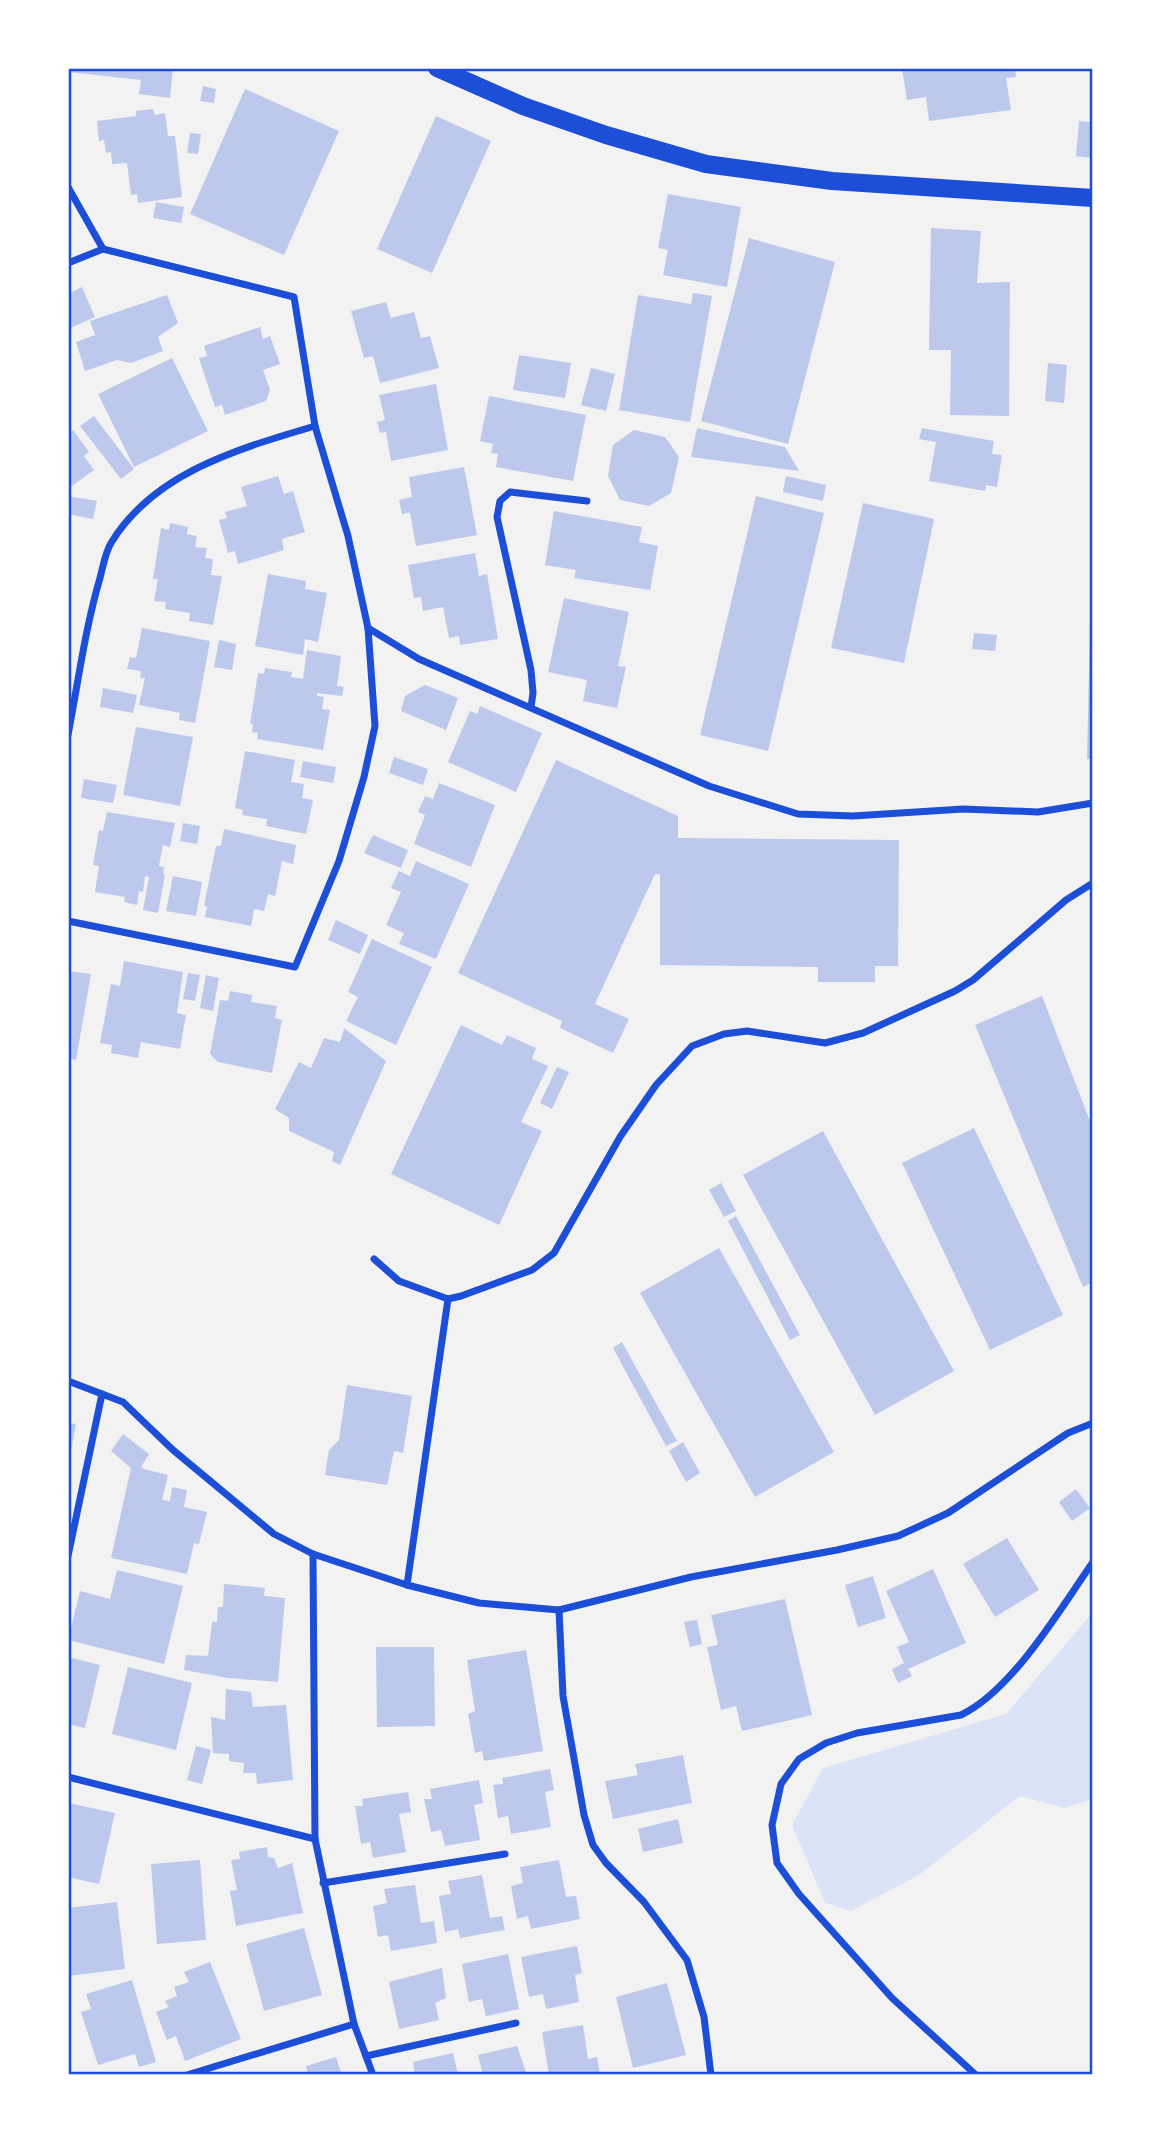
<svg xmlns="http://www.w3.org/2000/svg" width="1161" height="2143" viewBox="0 0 1161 2143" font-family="'Titillium Web',sans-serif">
  <rect width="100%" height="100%" fill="#f2f2f2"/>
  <polygon fill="#dbe4f7" points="1093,1612 1093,1799 1064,1808 1020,1796 919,1875 851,1911 825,1903 792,1825 823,1768 1006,1714"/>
  <g fill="#bdc9ec">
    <polygon points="68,68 173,68 170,98 139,94 141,80 68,72"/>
    <polygon points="902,68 1015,68 1016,77 1006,78 1011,110 929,121 926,97 907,100"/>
    <polygon points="203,86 216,89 214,103 200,101"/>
    <polygon points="245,89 339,131 284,255 190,214"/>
    <polygon points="1091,108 1093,108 1093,158 1076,156 1079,121 1090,122"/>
    <polygon points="153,109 155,115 165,113 168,136 175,136 182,197 138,203 137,194 131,195 127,163 112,164 111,152 106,153 104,140 99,141 97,121 136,116 136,111"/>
    <polygon points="436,116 491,141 432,273 377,249"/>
    <polygon points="190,133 201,134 198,154 187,153"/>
    <polygon points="668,194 741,207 727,287 663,275 668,250 658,248"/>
    <polygon points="156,202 184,207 181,223 153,218"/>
    <polygon points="931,228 981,231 977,283 1010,282 1009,416 950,415 951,350 929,350"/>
    <polygon points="749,238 835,262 788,444 701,421"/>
    <polygon points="82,287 95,317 68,329 68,294"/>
    <polygon points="693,293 712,296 690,422 619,410 638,295 691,304"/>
    <polygon points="167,295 178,323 158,337 163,351 131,363 117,360 85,371 76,342 95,335 90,321"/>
    <polygon points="386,302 391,318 414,312 421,338 430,336 439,368 380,383 373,356 364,358 351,311"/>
    <polygon points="260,327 263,339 270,336 280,364 263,370 270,390 266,401 225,415 222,405 215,407 199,358 207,356 204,346"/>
    <polygon points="519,355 571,363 565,398 513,390"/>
    <polygon points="172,358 208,431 134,467 98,394"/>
    <polygon points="1048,363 1067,365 1064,403 1045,401"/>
    <polygon points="591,368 615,374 606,411 581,405"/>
    <polygon points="436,384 448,450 391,461 386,432 380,433 377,422 385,420 379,395"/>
    <polygon points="489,396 586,415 573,481 496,467 498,454 491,453 493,444 480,441"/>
    <polygon points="94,416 134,469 121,479 80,426"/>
    <polygon points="697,428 785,447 799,471 691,457"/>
    <polygon points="922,428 994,441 992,454 1002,455 997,487 986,485 985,491 929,481 936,442 919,439"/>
    <polygon points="73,430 89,452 84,456 94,470 68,489 68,434"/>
    <polygon points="634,430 665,437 679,457 671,493 649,506 620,500 608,476 613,445"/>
    <polygon points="464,467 477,535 416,546 410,513 402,514 399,500 412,497 409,477"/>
    <polygon points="278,476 284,494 293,491 305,532 282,539 284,550 238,564 235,551 228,553 219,520 227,518 225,512 247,506 241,487"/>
    <polygon points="786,476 826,485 823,501 783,492"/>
    <polygon points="68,496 97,501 93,519 68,514"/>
    <polygon points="756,496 824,513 768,751 700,735"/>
    <polygon points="863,503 934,519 904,663 831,648"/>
    <polygon points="554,511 642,527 639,542 658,546 650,590 574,578 576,570 545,565"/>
    <polygon points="170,523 188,527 187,534 197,536 195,547 207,548 205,558 213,559 211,575 222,576 213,625 189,621 190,613 165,609 166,602 154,601 158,579 153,579 161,528 169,530"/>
    <polygon points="475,553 479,576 487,574 498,639 460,645 459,636 449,638 443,607 423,611 421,597 414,598 408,565"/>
    <polygon points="268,574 306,581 305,589 327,593 318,642 305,639 303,655 255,646"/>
    <polygon points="564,598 629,612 618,666 626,667 617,708 583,701 587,680 548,672"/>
    <polygon points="1090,620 1093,620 1093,759 1087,759"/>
    <polygon points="142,628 210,641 195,723 179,720 180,713 139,705 145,678 140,678 141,671 127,669 130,657 136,658"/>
    <polygon points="974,633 997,635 995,651 972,649"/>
    <polygon points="219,640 236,644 232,670 214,667"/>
    <polygon points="307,650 341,656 337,686 344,687 342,696 317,693 317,696 324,697 322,709 330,710 323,750 257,739 258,733 252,732 253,724 250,724 258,673 264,674 265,668 292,672 291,677 303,679"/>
    <polygon points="425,685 458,698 446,730 401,711 405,696"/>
    <polygon points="103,688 137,695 133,713 100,707"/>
    <polygon points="480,706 542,733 516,792 448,762 470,711 477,714"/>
    <polygon points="136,727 193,737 180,806 123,795"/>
    <polygon points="245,751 295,760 291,782 304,784 302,798 313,800 306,834 266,826 267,819 242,815 243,810 235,808"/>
    <polygon points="394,757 428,769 423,785 389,773"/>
    <polygon points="556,760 678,816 678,838 899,840 898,966 875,966 875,982 818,982 818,967 660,965 660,874 655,874 595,1004 629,1019 613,1053 560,1028 562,1021 458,973"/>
    <polygon points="303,761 336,767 333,783 300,777"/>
    <polygon points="84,779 117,785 113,803 81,798"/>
    <polygon points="439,783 495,805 471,867 414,844 425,815 418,812 425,796 433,799"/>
    <polygon points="107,812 175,823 170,847 163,845 159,866 164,867 163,874 165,875 158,913 143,910 149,877 145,876 143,892 139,891 137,905 124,902 125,897 95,892 99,866 93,865 99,830 103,831"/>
    <polygon points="183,823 200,826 197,844 180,841"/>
    <polygon points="224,829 296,845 293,864 282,861 275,896 268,894 264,911 254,909 251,926 205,917 207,907 204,906 216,846 221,846"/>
    <polygon points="373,835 408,850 401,868 364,853"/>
    <polygon points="416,861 469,884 436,959 399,944 404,933 386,925 401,892 391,888 399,871 410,876"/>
    <polygon points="173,876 202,882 196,916 166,911"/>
    <polygon points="336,920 368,935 360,954 328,940"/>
    <polygon points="372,939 432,967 396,1045 346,1021 358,997 348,992"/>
    <polygon points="124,961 183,972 177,1013 186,1015 180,1049 141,1042 138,1058 111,1053 112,1045 100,1043 111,984 120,986"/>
    <polygon points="68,971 91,974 76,1060 68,1058"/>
    <polygon points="188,973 200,975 195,1001 183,999"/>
    <polygon points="206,975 219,978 213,1011 200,1008"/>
    <polygon points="230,991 252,995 251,1002 277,1006 275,1018 282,1020 272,1073 218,1062 210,1054 220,1000 228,1001"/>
    <polygon points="1042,996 1093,1129 1093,1282 1083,1287 975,1025"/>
    <polygon points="461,1025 502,1045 507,1035 536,1048 532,1059 548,1066 521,1122 542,1131 499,1225 391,1174"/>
    <polygon points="344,1028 386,1061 340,1165 332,1161 334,1152 289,1131 289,1118 275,1109 299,1062 311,1068 324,1038 340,1042"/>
    <polygon points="557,1067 569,1072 552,1109 540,1103"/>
    <polygon points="974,1128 1063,1315 990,1350 902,1163"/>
    <polygon points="823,1131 954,1371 875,1415 743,1175"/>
    <polygon points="721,1183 736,1211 724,1217 709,1190"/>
    <polygon points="736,1216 800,1335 790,1340 728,1221"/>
    <polygon points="719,1248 834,1452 755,1497 640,1293"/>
    <polygon points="622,1342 677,1441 666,1446 613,1348"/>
    <polygon points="347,1385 412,1396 403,1453 394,1451 387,1485 325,1475 329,1450 339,1440"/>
    <polygon points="68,1423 76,1424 70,1456 68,1456"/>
    <polygon points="123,1434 149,1454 141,1467 144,1469 168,1475 162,1500 170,1501 172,1487 187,1490 184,1507 207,1512 199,1544 194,1543 187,1574 111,1558 131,1468 111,1451"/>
    <polygon points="683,1442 700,1473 686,1482 669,1451"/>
    <polygon points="1076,1489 1090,1508 1072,1521 1059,1502"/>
    <polygon points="1007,1538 1039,1590 995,1617 963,1564"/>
    <polygon points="933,1569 966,1643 908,1669 912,1676 898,1683 892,1669 904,1663 897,1647 909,1642 886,1591"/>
    <polygon points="117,1570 183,1586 164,1664 68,1640 80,1591 110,1599"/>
    <polygon points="873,1576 886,1618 858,1627 845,1585"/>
    <polygon points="224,1584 265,1588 264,1596 285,1598 278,1682 228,1678 184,1670 186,1655 208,1656 212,1622 217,1622 218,1607 223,1607"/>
    <polygon points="785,1599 812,1715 742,1731 736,1706 721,1710 707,1647 718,1645 711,1615"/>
    <polygon points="697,1620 702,1644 690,1647 684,1622"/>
    <polygon points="376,1647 434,1647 435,1726 377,1727"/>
    <polygon points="526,1650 543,1751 484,1761 482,1751 475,1753 468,1714 475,1711 467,1660"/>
    <polygon points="68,1657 100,1665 85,1728 68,1724"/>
    <polygon points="128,1667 192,1683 176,1750 112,1734"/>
    <polygon points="226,1689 251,1692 253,1707 286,1705 293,1780 257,1784 256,1773 243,1773 244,1763 229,1761 229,1754 213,1753 211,1717 225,1720"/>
    <polygon points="196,1746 211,1750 202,1784 187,1780"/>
    <polygon points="683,1755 692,1803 613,1819 605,1781 638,1775 635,1764"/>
    <polygon points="550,1769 554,1790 545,1792 551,1827 511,1834 508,1816 498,1818 493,1785 503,1784 502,1778"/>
    <polygon points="479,1780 483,1803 474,1805 480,1840 445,1846 441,1830 431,1832 424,1799 432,1799 430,1789"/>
    <polygon points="408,1792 411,1812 399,1814 406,1852 373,1858 370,1842 361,1844 355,1806 363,1806 362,1799"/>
    <polygon points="68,1803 115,1813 99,1884 68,1877"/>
    <polygon points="678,1819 683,1843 643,1852 638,1829"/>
    <polygon points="267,1847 268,1857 274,1858 278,1868 292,1863 303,1913 236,1926 230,1891 237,1890 231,1860 240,1859 239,1852"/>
    <polygon points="200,1860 206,1940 157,1944 151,1864"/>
    <polygon points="559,1860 566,1897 576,1896 580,1919 531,1929 528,1916 517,1919 511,1886 523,1883 520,1867"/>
    <polygon points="482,1875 490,1918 502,1916 505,1930 460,1938 458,1929 445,1932 439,1896 451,1894 448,1881"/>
    <polygon points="415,1885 421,1923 434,1921 437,1943 391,1951 388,1935 378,1937 373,1906 387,1903 384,1889"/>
    <polygon points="117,1902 125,1969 68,1976 68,1908"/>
    <polygon points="304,1928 322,1995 264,2011 246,1944"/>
    <polygon points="577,1946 582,1973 575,1975 579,2002 546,2009 543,1994 529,1997 521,1957"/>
    <polygon points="508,1954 519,2009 486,2016 482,1999 469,2002 462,1964"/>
    <polygon points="210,1962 241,2039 185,2061 176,2036 167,2040 156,2012 169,2007 165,2001 177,1996 174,1987 189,1982 184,1972"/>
    <polygon points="442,1968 446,1998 435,2003 439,2020 399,2029 389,1982"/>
    <polygon points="132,1980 156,2062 139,2067 135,2054 98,2065 81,2012 91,2009 86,1994"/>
    <polygon points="667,1983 686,2055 633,2068 616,1997"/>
    <polygon points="583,2025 588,2059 597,2057 600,2075 549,2075 542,2032"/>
    <polygon points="517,2046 527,2075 483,2075 478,2055"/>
    <polygon points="453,2053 458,2075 415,2075 413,2062"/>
    <polygon points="336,2057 342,2075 308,2075 306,2066"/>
  </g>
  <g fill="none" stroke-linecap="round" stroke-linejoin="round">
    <g stroke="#1d4ed8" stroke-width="7">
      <polyline points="68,187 103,249 294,297 315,426 348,536 368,628 375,726 364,777 339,861 295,967 68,921"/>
      <polyline points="68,263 103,249"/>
      <polyline points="368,628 419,659 709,786 798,814 853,816 963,809 1038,812 1093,803"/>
      <polyline points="531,707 533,693 531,670 497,517 500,501 510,492 587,501"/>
      <path d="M68 735C78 683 85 629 100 578 103 567 105 553 111 543 154 472 241 448 315 426"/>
      <polyline points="374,1259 399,1281 448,1299 461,1296 532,1270 554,1253 620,1137 656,1085 692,1046 724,1034 747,1031 825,1043 863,1033 955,991 973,980 1066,900 1093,883"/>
      <polyline points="68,1381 123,1402 173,1450 274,1534 313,1554 407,1585 479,1603 559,1610 691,1577 837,1550 898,1536 948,1513 1068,1433 1093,1423"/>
      <polyline points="313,1554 315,1839 354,2024 373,2075"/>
      <polyline points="68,1556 102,1394"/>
      <polyline points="407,1585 448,1299"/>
      <polyline points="559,1610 563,1696 584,1815 593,1845 606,1863 644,1902 687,1960 704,2017 711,2075"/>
      <polyline points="68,1777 315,1839"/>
      <polyline points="323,1883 505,1854"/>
      <polyline points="366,2056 516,2023"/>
      <polyline points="187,2075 354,2024"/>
      <path d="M976 2075 892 1998 799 1894 777 1863 772 1825 781 1784 799 1759 826 1743 857 1733 961 1715C1013 1690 1060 1609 1093 1562"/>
    </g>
    <polyline stroke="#1d4ed8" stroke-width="18" points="437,68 523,106 606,135 706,164 832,181 1093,198"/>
  </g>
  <rect width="1161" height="2143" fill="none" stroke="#ffffff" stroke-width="140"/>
  <rect x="70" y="70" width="1021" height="2003" fill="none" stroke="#1d4ed8" stroke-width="2.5"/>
</svg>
